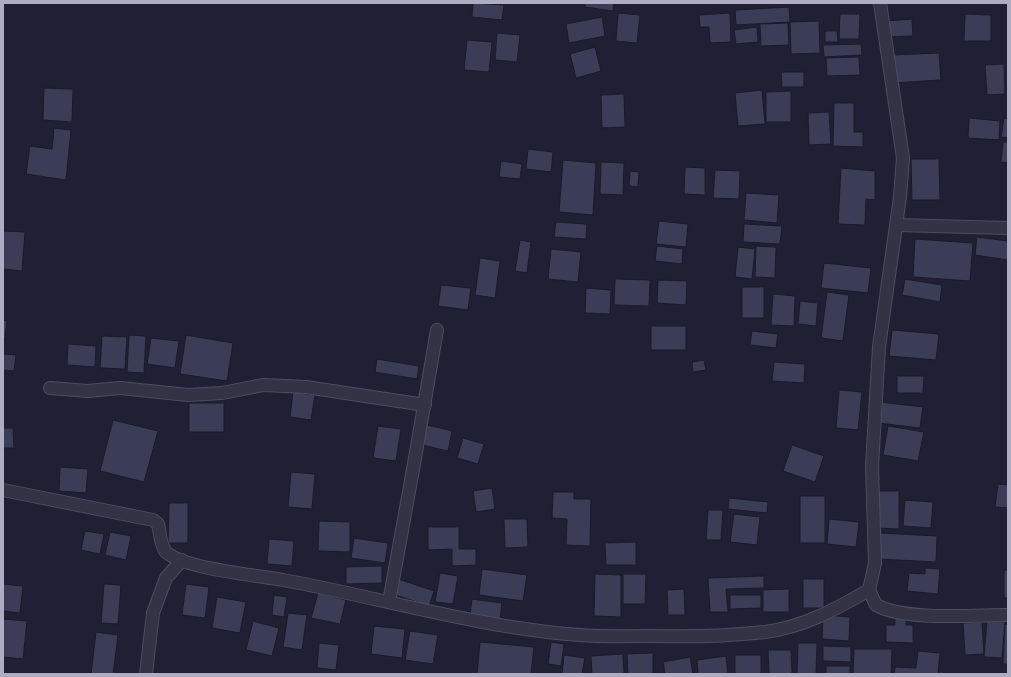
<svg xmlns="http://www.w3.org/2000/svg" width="1011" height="677" viewBox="0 0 1011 677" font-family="'Sofia Sans Condensed',sans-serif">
  <rect width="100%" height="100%" fill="#1f2034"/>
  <g fill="#3b3c55" stroke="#1a1a2b">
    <polygon points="473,3 504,5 502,20 472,17"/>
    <polygon points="585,3 614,3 613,11 585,7"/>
    <polygon points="789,7 790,22 736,25 735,10"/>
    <polygon points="618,13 640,15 637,43 616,41"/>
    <polygon points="730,13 731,42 710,43 709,27 700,27 699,15"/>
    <polygon points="840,14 860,14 859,39 839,39"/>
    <polygon points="965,14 991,15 991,41 964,41"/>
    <polygon points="602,17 605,36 569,43 566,24"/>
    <polygon points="912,19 913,36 887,37 886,21"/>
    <polygon points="819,21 820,53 791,54 790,22"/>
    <polygon points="788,23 789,45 761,46 760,24"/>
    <polygon points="757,27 758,42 736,44 734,30"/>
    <polygon points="825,31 837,31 838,42 825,42"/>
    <polygon points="497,33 520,35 517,62 495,60"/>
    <polygon points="467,40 492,42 489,72 464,70"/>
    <polygon points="861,44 862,55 824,57 823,45"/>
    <polygon points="595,47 601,71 576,78 570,54"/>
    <polygon points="939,53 941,80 893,83 892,55"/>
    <polygon points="859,57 860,75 827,76 826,58"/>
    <polygon points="1004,64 1005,94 987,95 985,65"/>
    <polygon points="781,72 804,72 804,87 782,87"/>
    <polygon points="44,88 73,89 72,122 43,120"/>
    <polygon points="762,90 765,124 738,126 735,93"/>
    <polygon points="791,91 791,122 766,122 766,92"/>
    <polygon points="624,94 625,127 602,128 601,95"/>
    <polygon points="834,103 854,103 854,132 863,132 863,147 833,146"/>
    <polygon points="829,112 831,144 809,145 808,113"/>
    <polygon points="969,118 1000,121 999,140 968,138"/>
    <polygon points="1004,118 1008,119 1008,138 1001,137"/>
    <polygon points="54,128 71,130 66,180 26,174 30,146 52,149"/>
    <polygon points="1003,142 1008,142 1008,163 1001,162"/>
    <polygon points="528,149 553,152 551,172 526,169"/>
    <polygon points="911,159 939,159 940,200 912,200"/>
    <polygon points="563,160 596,163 593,215 559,212"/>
    <polygon points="501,161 522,164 520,179 499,177"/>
    <polygon points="601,162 624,163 623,195 600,194"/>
    <polygon points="685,167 705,168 705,195 684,194"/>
    <polygon points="841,168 875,171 875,200 866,199 865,225 838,224"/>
    <polygon points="715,170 740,171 739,199 713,198"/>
    <polygon points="630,171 639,172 638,187 629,186"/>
    <polygon points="746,193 779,195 777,223 744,220"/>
    <polygon points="659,221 688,224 686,247 656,244"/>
    <polygon points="556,222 587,224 586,239 554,237"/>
    <polygon points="744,224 782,226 780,244 743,242"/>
    <polygon points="3,231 25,232 22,271 3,269"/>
    <polygon points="977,237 1008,241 1008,260 975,255"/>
    <polygon points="915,239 973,243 970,281 913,277"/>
    <polygon points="520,240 531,242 527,273 515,271"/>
    <polygon points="657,246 683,249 682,264 655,261"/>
    <polygon points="756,246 776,247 775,278 755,277"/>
    <polygon points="738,247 755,249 752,279 735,277"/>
    <polygon points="551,249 581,252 578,282 548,279"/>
    <polygon points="480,258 500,261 495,298 475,295"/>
    <polygon points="824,263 871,268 868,293 821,288"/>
    <polygon points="615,279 650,280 649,306 614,305"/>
    <polygon points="905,279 942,285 940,302 902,295"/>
    <polygon points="658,280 687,281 686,305 657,303"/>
    <polygon points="441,285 471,288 468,310 438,306"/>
    <rect x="742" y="287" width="22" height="31"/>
    <polygon points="586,288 611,290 610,314 585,313"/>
    <polygon points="827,292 849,295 843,341 821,338"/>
    <polygon points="773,294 795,296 794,326 771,325"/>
    <polygon points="800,301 818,303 816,326 798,324"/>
    <polygon points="3,320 7,321 5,338 3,338"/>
    <rect x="651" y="326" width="35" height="24"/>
    <polygon points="892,330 939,334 936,360 889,356"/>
    <polygon points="752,331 778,334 776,348 750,345"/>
    <polygon points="129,335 146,336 144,373 127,372"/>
    <polygon points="186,335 233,343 227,381 180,374"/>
    <polygon points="102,336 127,337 125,369 100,368"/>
    <polygon points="151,338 179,341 175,368 147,364"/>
    <polygon points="68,344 96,346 95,367 67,365"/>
    <polygon points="3,354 16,355 14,371 3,370"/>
    <polygon points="377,359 419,366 417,379 375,372"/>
    <polygon points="704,360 706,370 693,372 692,362"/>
    <polygon points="774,362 805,364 804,383 772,381"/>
    <polygon points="897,376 924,376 923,393 897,393"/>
    <polygon points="839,390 862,392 858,430 836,428"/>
    <polygon points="293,392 315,395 311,420 290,417"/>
    <polygon points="880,402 923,407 920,428 878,423"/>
    <rect x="189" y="403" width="35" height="29"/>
    <polygon points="113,420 158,431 144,482 100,471"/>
    <polygon points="427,425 452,431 448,451 422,445"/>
    <polygon points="378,426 401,429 396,461 373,458"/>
    <polygon points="888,426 924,432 918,461 883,455"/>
    <polygon points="3,428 13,428 14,448 3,448"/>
    <polygon points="463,438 484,444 478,464 457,458"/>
    <polygon points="792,445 824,456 815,482 783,471"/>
    <polygon points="60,467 88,469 86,493 59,491"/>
    <polygon points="291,472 315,474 312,509 288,507"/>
    <polygon points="998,484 1008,485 1008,508 995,507"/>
    <polygon points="492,488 495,509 476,512 473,491"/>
    <polygon points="876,491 899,491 899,529 876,528"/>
    <polygon points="553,492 574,492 574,499 591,499 590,546 566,545 567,519 552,518"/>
    <rect x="800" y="496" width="25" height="47"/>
    <polygon points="729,498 768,502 767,513 728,509"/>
    <polygon points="905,500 933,502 931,528 903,526"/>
    <polygon points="169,503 188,503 188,543 168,543"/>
    <polygon points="708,510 723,510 721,540 706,540"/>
    <polygon points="734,514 760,517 757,545 730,542"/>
    <polygon points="504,519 527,519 528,547 505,548"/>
    <polygon points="829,519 859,522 856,547 827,544"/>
    <polygon points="319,521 350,522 350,552 318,551"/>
    <polygon points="428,527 459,527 459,549 476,549 476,565 452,566 452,549 428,550"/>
    <polygon points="85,531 104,534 100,554 81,550"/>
    <polygon points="110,532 131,536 126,560 105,555"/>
    <polygon points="880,533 937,536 936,562 879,559"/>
    <polygon points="354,538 388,543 385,563 351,558"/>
    <polygon points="269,539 294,541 292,566 267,564"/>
    <polygon points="636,542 636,565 606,565 605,543"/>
    <polygon points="382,566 382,583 346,584 346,567"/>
    <polygon points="925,568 940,569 938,594 907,591 909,573 925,574"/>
    <polygon points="482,569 527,575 523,601 479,595"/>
    <rect x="1004" y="570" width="4" height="28"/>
    <polygon points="440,573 458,576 453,604 435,602"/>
    <polygon points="595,574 621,575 621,617 594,616"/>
    <polygon points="623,574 646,574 645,604 623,604"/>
    <polygon points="764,576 764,588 726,589 728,612 710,612 708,578"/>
    <polygon points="398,579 434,591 429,606 393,594"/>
    <rect x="803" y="579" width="21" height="29"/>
    <polygon points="3,584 23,586 20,613 3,611"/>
    <polygon points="104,584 121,585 118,624 101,623"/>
    <polygon points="186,584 209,587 205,618 182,615"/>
    <polygon points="684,589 685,615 668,615 667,590"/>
    <polygon points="789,589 789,612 763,612 763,590"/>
    <polygon points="318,593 346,600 340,624 311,618"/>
    <polygon points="274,595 287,597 284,617 272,615"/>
    <polygon points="730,595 761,595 761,608 730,609"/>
    <polygon points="217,597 246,602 240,633 212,628"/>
    <polygon points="472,599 502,603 500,619 470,615"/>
    <polygon points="288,613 307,615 302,650 283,647"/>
    <polygon points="823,615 850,617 849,641 822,639"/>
    <polygon points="895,617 906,617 906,625 913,625 913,643 886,642 886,625 895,625"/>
    <polygon points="3,619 27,621 23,659 3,657"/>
    <polygon points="253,621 279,628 272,656 246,650"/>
    <polygon points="987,621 1005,622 1002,658 984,657"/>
    <polygon points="982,622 984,654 965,655 963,623"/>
    <polygon points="1005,624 1008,625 1008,664 1003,664"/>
    <polygon points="374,626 405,629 402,658 371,654"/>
    <polygon points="410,631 438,635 433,664 405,660"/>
    <polygon points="96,632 118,635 113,674 91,674"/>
    <polygon points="480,642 534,647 531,674 477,674"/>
    <polygon points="551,642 564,644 561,666 548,664"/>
    <polygon points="319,643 339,645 336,670 317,668"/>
    <polygon points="798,643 817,643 816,674 797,674"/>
    <polygon points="823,646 851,647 851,662 823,661"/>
    <polygon points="854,649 892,649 891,674 853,674"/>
    <polygon points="768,650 791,650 792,674 769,674"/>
    <polygon points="918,651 940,653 938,674 894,674 895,667 916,668"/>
    <polygon points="653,653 653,674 628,674 627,654"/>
    <polygon points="623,654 624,674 592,674 591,656"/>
    <polygon points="564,655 585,658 582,674 562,674"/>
    <rect x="735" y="655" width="26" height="19"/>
    <polygon points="726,656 728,674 698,674 697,660"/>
    <polygon points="690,657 693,674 665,674 663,662"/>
    <rect x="826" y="666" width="24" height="8"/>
  </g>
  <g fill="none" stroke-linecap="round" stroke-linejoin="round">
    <defs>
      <g id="minor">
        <polyline points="896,225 1008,228"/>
        <polyline points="50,388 88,391 120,388 188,395 222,393 263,385 306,387 425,405"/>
        <path d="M3 490 153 520 158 524C160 532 160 545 166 552 184 569 257 575 283 580 350 592 416 610 483 622 515 628 548 633 580 635 604 637 628 636 652 636 690 637 727 636 765 632 804 627 836 609 869 590L875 563 872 466 879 347 900 197 903 158 880 3"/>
        <path d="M869 590 876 605C905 621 973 615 1008 615"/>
        <polyline points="389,602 414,464 437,330"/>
        <polyline points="146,674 153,613 166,578 182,560"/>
      </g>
    </defs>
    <use href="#minor" stroke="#4d4d60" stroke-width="14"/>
    <use href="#minor" stroke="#333345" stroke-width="12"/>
  </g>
  <rect width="1011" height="677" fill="none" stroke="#adacc2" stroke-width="8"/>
</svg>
